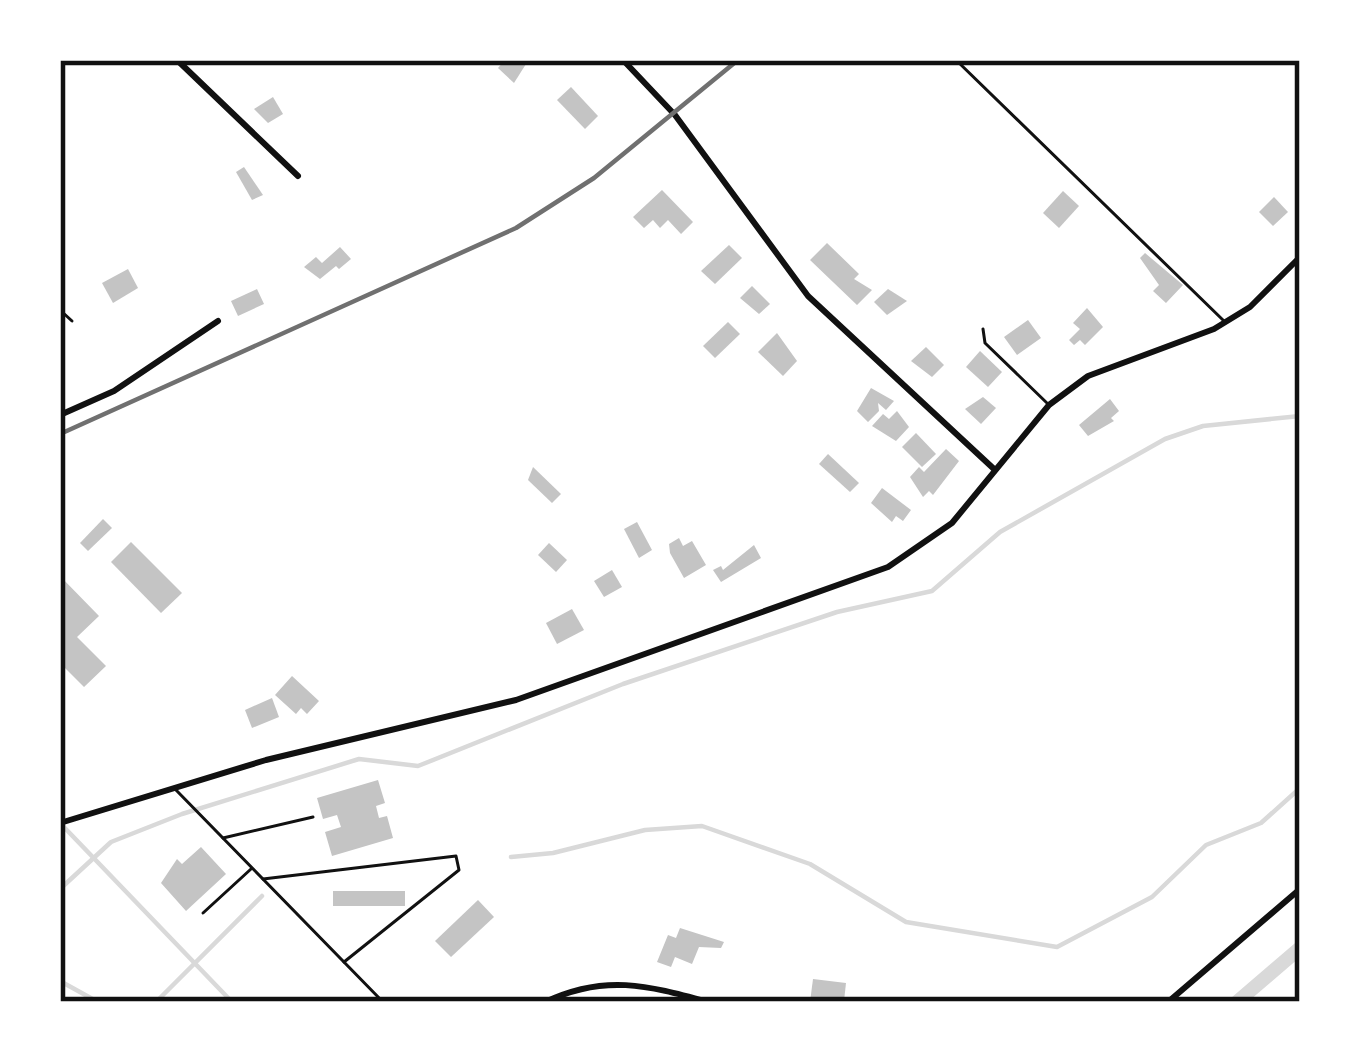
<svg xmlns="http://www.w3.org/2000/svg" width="1360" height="1062" viewBox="0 0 1360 1062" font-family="Quicksand,sans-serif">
  <rect width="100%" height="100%" fill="#fff"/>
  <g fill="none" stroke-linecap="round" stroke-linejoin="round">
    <g stroke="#d9d9d9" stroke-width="4.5">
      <polyline points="61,824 232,1002"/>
      <polyline points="511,857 553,853 645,830 702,826 810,864 906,922 1057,947 1152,897 1206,845 1261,823 1300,788"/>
      <polyline points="60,889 111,842 182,814 359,759 418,766 623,684 837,612 932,591 1000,532 1165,439 1203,426 1300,416"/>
      <polyline points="60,981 98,1002"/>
      <polyline points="156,1002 262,896"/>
    </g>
    <polyline stroke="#d9d9d9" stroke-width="14" points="1237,1002 1300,948"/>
  </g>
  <g fill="#c4c4c4">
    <polygon points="505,60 526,64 514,83 498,68"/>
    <polygon points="571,87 598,116 585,129 557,100"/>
    <polygon points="273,97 283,114 268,123 254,109"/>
    <polygon points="244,167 263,195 252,200 236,172"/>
    <polygon points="662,190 693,222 681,234 668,220 660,228 653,220 644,228 633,217"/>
    <polygon points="1063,191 1079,206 1059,228 1043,213"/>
    <polygon points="1274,197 1288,212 1273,226 1259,212"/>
    <polygon points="827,243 859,274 854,279 872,290 857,305 810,260"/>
    <polygon points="729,245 742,258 715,284 701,271"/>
    <polygon points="340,247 351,259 339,269 336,266 320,279 304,267 316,257 322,263"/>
    <polygon points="1145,253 1183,285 1166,303 1153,291 1159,285 1140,258"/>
    <polygon points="128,269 138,288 113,303 102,283"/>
    <polygon points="752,286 770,304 759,314 740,298"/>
    <polygon points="257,289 264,304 238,316 231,301"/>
    <polygon points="888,289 907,301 887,315 874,302"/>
    <polygon points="1087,308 1103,327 1085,345 1080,340 1074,345 1069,340 1080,329 1073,323"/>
    <polygon points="1028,320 1041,338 1017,355 1004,337"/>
    <polygon points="728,322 740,334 715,358 703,346"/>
    <polygon points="777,333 797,361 783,376 758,352"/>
    <polygon points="926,347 944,365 932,377 911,361"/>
    <polygon points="980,351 1002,372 988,387 966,367"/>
    <polygon points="871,388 894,401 886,410 878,403 879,411 868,422 857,411"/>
    <polygon points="983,397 996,408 981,424 965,409"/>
    <polygon points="1110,399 1119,411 1111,418 1114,421 1088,436 1079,425"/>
    <polygon points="897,411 909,427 896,441 872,426 883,414 889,419"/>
    <polygon points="916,433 936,454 922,467 902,447"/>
    <polygon points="946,449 959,461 933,495 929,491 923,497 910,477 919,467 924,472"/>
    <polygon points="828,454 859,483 850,492 819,464"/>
    <polygon points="533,467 561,494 552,503 528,480"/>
    <polygon points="882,488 911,510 903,521 896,516 892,522 871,503"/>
    <polygon points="103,519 112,528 88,551 80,543"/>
    <polygon points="637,522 652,550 639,558 624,529"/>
    <polygon points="679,538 683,546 692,541 706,565 684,578 670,553 669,544"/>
    <polygon points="131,542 182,593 161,613 111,562"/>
    <polygon points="549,543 567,560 556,572 538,555"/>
    <polygon points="754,545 761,558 721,582 713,570 721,566 723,570"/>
    <polygon points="612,570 622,587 604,597 594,581"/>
    <polygon points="60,576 99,616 77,637 106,666 84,687 60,663"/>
    <polygon points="572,609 584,630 557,644 546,623"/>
    <polygon points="292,676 319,701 307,714 301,708 296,714 275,695"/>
    <polygon points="272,698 279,717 252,728 245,710"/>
    <polygon points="378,780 385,803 376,806 379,818 387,816 393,838 332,856 325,832 341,827 337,815 323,819 317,798"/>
    <polygon points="201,847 226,874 186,911 161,883 177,859 182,864"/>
    <rect x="333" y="891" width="72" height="15"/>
    <polygon points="478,900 494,917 451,957 435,941"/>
    <polygon points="680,928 724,942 721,948 699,947 692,964 675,957 671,967 657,962 668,935 676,938"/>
    <polygon points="813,979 846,983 844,1001 810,1002"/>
  </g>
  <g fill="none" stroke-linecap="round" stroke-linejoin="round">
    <g stroke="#111" stroke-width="3">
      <polyline points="956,60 1224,321"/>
      <polyline points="60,310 72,321"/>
      <polyline points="983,329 985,343 1048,404"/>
      <polyline points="176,790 383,1002"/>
      <polyline points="223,838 313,817"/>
      <polyline points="263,879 456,856 459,870 344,962"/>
      <polyline points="203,913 251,869"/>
    </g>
    <g stroke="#111" stroke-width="6">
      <polyline points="177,60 298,176"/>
      <polyline points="623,60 675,115 808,296 994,469"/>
      <polyline points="60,415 114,391 218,321"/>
      <polyline points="60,823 266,760 516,700 888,567 952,523 1049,405 1088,376 1214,329 1250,307 1300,257"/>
      <path d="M545 1002C604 974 647 985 708 1002"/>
      <polyline points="1168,1002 1300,889"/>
    </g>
    <polyline stroke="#707070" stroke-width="4.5" points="60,434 516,228 594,178 738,60"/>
  </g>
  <rect width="1360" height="1062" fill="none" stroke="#ffffff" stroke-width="126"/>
  <rect x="63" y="63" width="1234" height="936" fill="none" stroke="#111" stroke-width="4.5"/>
</svg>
